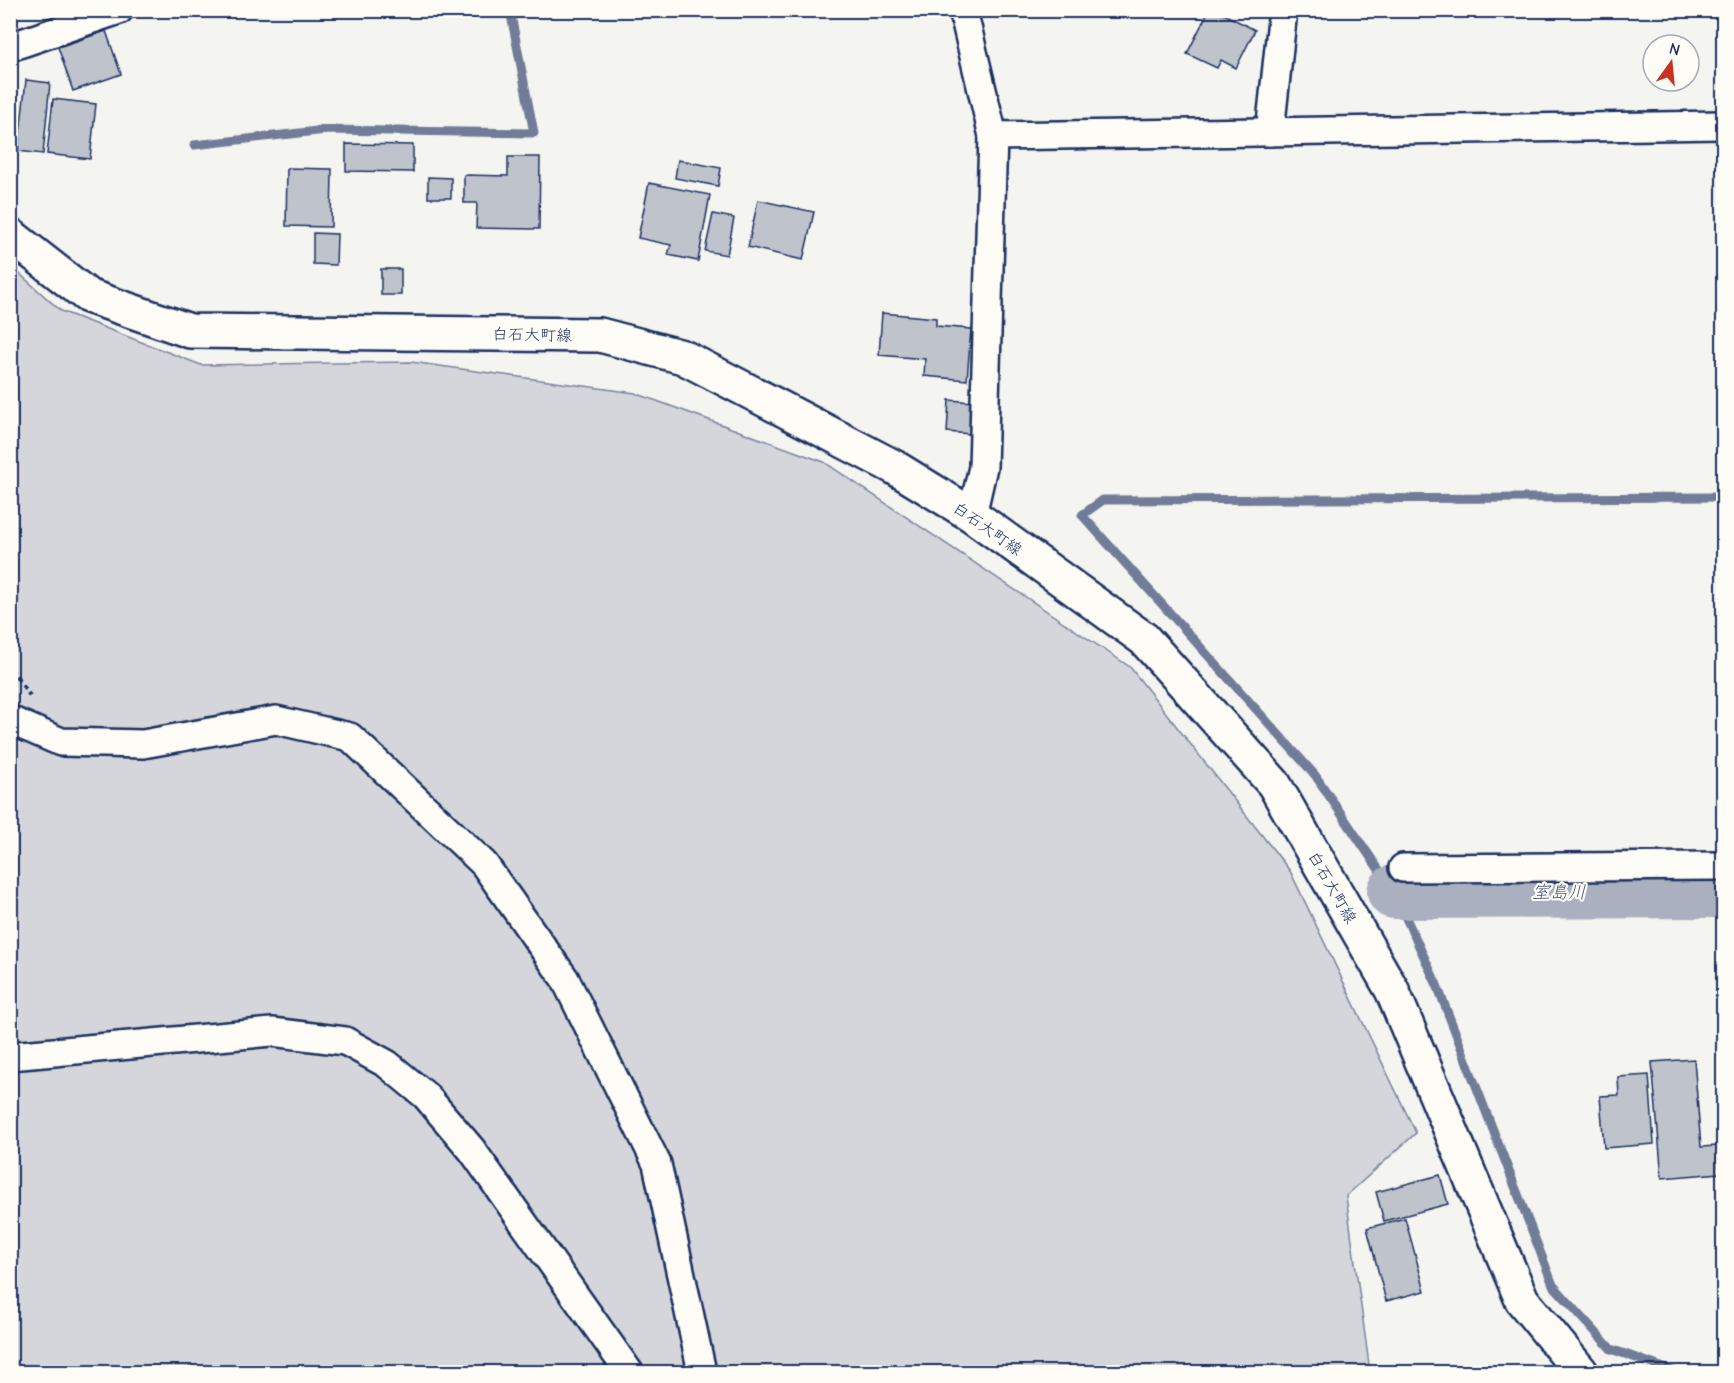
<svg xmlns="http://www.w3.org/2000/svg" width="1734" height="1383" viewBox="0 0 1734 1383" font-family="'Comic Neue','Klee One',sans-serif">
  <rect width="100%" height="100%" fill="#f4f4f1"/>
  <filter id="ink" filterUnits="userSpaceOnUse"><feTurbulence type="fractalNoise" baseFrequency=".0167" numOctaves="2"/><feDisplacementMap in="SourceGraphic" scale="12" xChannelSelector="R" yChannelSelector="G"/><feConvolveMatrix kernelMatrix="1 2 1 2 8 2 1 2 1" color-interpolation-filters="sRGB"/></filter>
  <g filter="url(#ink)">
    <polygon fill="#d4d6db" stroke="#78829c" stroke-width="1.5" points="10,265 61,311 201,365 411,362 635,393 824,462 1130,667 1290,871 1416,1133 1346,1196 1370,1372 11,1372"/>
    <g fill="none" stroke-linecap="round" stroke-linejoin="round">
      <g stroke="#717c98" stroke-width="9">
        <polyline points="194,145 326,130 534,133 510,10"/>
        <polyline points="1675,1372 1611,1349 1553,1285 1437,985 1394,892 1315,775 1082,515 1103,500 1724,497"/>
      </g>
      <polyline stroke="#aab0bf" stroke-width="54" points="1394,892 1724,891"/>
    </g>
    <g fill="#bfc3cc" stroke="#1b2f5e" stroke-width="1.5">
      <polygon points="1209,10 1216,10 1255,30 1236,68 1221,60 1217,68 1187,54"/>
      <polygon points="106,31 121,74 73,91 58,47"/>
      <polygon points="26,80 50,83 43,154 18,151"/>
      <polygon points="53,99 96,104 90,159 47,154"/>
      <polygon points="346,144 413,145 413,172 346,171"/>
      <polygon points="508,157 540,157 539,229 476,228 477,203 464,203 464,175 508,176"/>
      <polygon points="678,160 721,168 718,186 675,178"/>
      <polygon points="287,168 332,169 331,227 286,226"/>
      <polygon points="428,177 451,178 451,198 428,198"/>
      <polygon points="649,183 710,195 698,261 668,255 671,245 638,238"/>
      <polygon points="758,200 814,212 803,260 748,247"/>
      <polygon points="713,214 734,218 727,255 705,251"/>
      <polygon points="313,233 337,234 336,265 313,264"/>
      <rect x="381" y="269" width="20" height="26"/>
      <polygon points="882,313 936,318 936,326 971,329 967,380 924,376 925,359 879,355"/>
      <polygon points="949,400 973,402 970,434 947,432"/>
      <polygon points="1694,1059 1701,1147 1717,1146 1720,1173 1662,1178 1652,1062"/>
      <polygon points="1649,1075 1654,1144 1604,1148 1600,1096 1619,1095 1618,1077"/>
      <polygon points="1440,1175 1448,1204 1384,1221 1376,1192"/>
      <polygon points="1405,1218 1425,1291 1386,1301 1367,1228"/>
    </g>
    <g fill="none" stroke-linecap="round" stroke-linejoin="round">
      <defs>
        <g id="minor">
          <polyline points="963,10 993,136 1724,125"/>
          <polyline points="10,47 119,10"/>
          <polyline points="1270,132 1283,10"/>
          <polyline points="972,515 983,467 993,136"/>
          <polyline points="10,720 61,742 143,744 276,720 350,737 484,864 565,979 657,1164 702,1372"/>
          <polyline points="1403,868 1724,866"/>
          <polyline points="10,1056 272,1032 345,1041 387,1064 426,1096 472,1150 629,1372"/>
        </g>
        <polyline id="secondary" points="10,235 88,296 190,331 600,335 683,357 894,467 972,515 1144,639 1274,784 1392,990 1522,1300 1581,1372"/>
      </defs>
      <use href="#minor" stroke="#1b2f5e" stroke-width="32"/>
      <use href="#secondary" stroke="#1b2f5e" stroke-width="38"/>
      <polyline stroke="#1b2f5e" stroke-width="4" stroke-dasharray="6 4.5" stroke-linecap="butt" points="10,667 30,696"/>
      <use href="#minor" stroke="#fdfcf7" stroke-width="27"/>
      <use href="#secondary" stroke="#fdfcf7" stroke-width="33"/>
    </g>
  </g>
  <g text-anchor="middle" stroke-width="4.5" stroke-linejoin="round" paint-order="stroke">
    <g font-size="16" fill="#1b2f5e" stroke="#fdfcf7">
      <text transform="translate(532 334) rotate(1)" y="6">白石大町線</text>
      <text transform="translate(988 528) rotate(35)" y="6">白石大町線</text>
      <text transform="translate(1333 887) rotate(60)" y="6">白石大町線</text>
    </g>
    <g font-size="18" font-style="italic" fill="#46567b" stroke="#fdfcf7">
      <text x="1559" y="898">室島川</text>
    </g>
  </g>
  <rect width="1734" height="1383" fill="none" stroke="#fdfcf7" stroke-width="36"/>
  <rect x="18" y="18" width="1698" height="1347" fill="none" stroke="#1b2f5e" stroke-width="2" filter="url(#ink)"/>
  <g transform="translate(1671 63) rotate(15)"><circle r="28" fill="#fdfcf7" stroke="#a3aaba" stroke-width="1.5"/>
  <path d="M0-4.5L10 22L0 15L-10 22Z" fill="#c8321e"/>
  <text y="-9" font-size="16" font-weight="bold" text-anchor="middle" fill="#1b2f5e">N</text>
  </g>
</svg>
